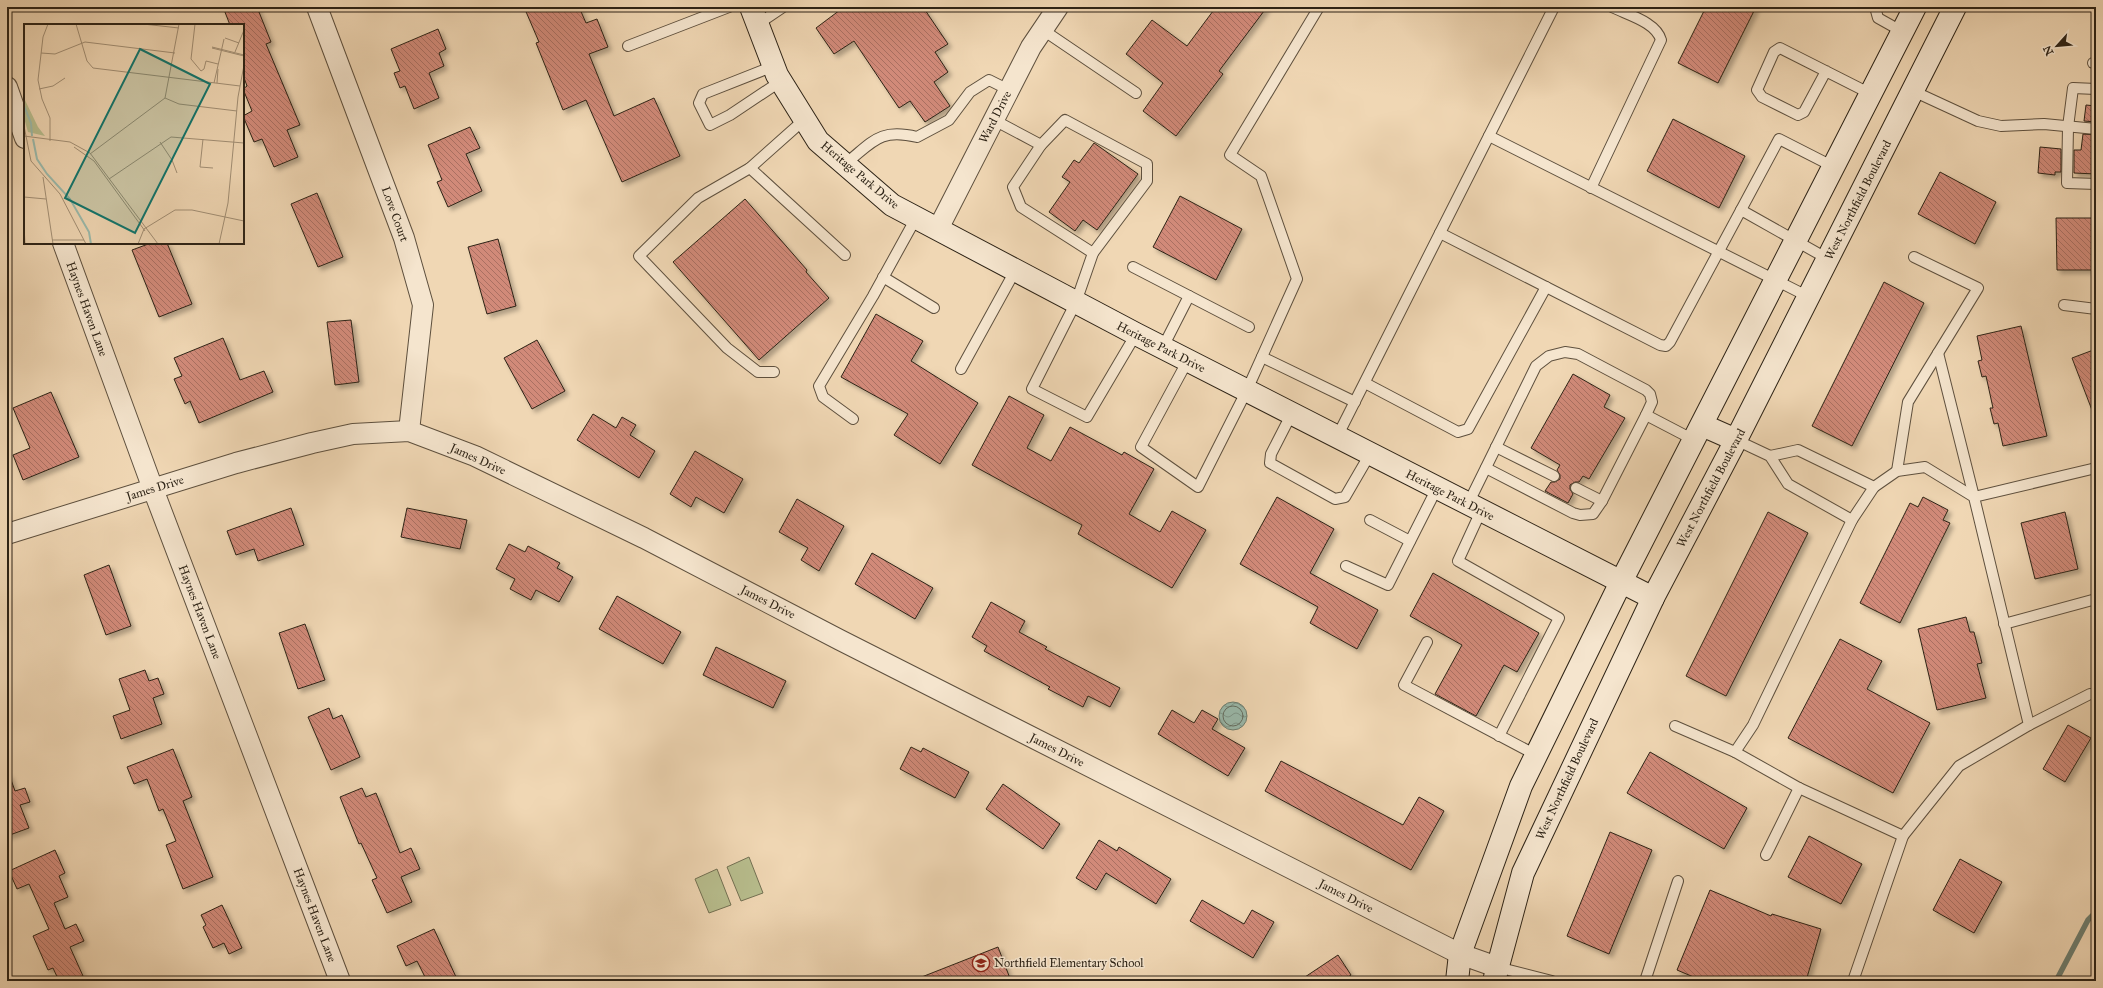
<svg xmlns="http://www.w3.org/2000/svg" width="2103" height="988" viewBox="0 0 2103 988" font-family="'IM FELL Great Primer',serif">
  <defs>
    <pattern id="water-waves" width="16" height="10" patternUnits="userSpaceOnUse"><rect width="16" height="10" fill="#9abaac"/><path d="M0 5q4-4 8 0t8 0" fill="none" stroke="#7e978b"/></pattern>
    <pattern id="building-back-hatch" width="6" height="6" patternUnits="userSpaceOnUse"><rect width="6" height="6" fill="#d18a79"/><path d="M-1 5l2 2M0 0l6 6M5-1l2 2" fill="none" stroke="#aa7062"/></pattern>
    <filter id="shadow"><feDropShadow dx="3.5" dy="3.5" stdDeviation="2" flood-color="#0004"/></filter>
  </defs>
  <rect width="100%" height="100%" fill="#f0d7b4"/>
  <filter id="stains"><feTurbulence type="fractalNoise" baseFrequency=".005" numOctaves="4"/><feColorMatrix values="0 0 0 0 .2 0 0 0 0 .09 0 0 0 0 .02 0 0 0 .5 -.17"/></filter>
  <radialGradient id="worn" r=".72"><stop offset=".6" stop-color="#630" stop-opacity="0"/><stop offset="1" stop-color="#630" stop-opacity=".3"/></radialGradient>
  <g fill="#b8be8e" stroke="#727052">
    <polygon points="749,857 763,893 741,901 727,867"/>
    <polygon points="717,869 731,905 709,913 695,879"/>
  </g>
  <circle fill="url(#water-waves)" stroke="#6e7e70" cx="1233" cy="716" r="14"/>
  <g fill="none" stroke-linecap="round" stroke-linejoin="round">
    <circle stroke="#646e61" stroke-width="1" cx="1233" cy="716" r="10"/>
    <polyline stroke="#6e7e70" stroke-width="5.5" points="2056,981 2088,920 2096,912"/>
  </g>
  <g fill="url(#building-back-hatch)" stroke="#2d2316" filter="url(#shadow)">
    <polygon points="223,7 257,7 271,42 266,44 300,125 287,130 298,157 274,167 262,139 254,142 243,116 252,111 243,89 247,86 243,75 243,25 230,25"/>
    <polygon points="524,7 579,7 586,23 597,19 608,47 589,54 614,116 654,98 680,156 622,182 586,100 563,110 536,43 539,42"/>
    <polygon points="844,7 923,7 948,44 935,52 948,72 934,82 950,106 925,122 910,101 899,108 854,41 834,54 816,28"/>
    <polygon points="1216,7 1267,7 1219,71 1223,74 1176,136 1143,111 1163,83 1126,54 1152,20 1187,46"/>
    <polygon points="1706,7 1756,7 1718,83 1678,63"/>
    <polygon points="438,29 446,49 439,53 444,66 429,73 439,98 414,109 405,86 400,88 394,73 400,71 391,49"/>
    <polygon points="2086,105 2096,106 2096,122 2084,121"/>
    <polygon points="1673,119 1745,156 1719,208 1647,171"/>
    <polygon points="470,127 480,148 466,154 482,191 448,207 437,182 442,180 428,145"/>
    <polygon points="2083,134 2096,135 2096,174 2074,173 2074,150 2081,150"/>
    <polygon points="1094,143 1138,174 1097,230 1083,220 1075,231 1049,212 1070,182 1062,177 1074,160 1079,163"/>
    <polygon points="2040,147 2061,149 2061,172 2055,172 2055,175 2038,173"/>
    <polygon points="1940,172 1996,202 1975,244 1918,214"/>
    <polygon points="317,193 343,257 318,267 291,204"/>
    <polygon points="1180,196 1242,229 1216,280 1153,247"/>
    <polygon points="745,199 807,270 806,272 829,298 759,360 673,262"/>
    <polygon points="2056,218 2096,218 2096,270 2057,270"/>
    <polygon points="498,239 516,306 487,314 468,247"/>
    <polygon points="151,243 167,243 192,304 159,317 132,250"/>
    <polygon points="1884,282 1924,303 1852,446 1812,426"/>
    <polygon points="876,314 923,341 911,361 978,403 940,464 894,435 908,414 841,377"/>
    <polygon points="351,320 359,382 335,385 327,322"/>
    <polygon points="2021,326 2047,436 2003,446 1998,423 1994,424 1990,408 1993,408 1986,376 1982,377 1978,361 1982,360 1977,336"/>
    <polygon points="223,338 240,380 264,371 273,392 199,423 190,401 185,404 174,379 182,376 174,358"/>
    <polygon points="537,340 565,391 532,409 504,358"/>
    <polygon points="2096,349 2096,417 2095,418 2072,358"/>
    <polygon points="1573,374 1610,395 1604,407 1625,418 1589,479 1583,476 1579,482 1575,482 1570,485 1570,489 1573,494 1568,503 1545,491 1551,482 1555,482 1560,479 1560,475 1557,470 1560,465 1531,448"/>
    <polygon points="51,392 79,457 23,480 13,455 30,448 13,408"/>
    <polygon points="1009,396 1044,415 1027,448 1051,461 1070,427 1122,455 1124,452 1154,469 1129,514 1160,532 1172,511 1206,530 1172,588 1078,534 1082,525 972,465"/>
    <polygon points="593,414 616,428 622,417 636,425 630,435 655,451 639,478 577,440"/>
    <polygon points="695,451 743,479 724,513 696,497 691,507 670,494"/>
    <polygon points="1277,497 1334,529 1310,573 1378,610 1357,649 1310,623 1318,607 1240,564"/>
    <polygon points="1923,497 1948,510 1943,520 1950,523 1900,623 1860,603 1910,503 1918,507"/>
    <polygon points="797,499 844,526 819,571 801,560 808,548 779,532"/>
    <polygon points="291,508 304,545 258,561 254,549 236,555 227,531"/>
    <polygon points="407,508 467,520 460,549 401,537"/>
    <polygon points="1768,512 1808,533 1726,696 1686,676"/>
    <polygon points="2065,512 2078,569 2035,579 2021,523"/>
    <polygon points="509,544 525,552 528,546 560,563 557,568 573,577 559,602 536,590 531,600 510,589 515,579 496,569"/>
    <polygon points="872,553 933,588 915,619 855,584"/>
    <polygon points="109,565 131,626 106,635 84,575"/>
    <polygon points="1433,573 1539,633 1517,672 1504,665 1476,716 1435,694 1462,645 1410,616"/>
    <polygon points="617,596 681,632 663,664 599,629"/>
    <polygon points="991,602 1025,621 1019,632 1047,647 1045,649 1120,688 1110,707 1088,696 1083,707 1048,689 1050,687 984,651 987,646 972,637"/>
    <polygon points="1966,617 1970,632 1974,632 1982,663 1977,664 1986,698 1937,710 1918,629"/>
    <polygon points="305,624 325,680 298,689 279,633"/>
    <polygon points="1840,639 1882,661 1867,689 1930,723 1893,793 1788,738"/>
    <polygon points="716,647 786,681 773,708 703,675"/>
    <polygon points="145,670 149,681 158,678 164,694 153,698 162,724 121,739 113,716 130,710 119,679"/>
    <polygon points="329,708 333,719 342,715 360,757 331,770 308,717"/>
    <polygon points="1172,710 1194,723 1202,710 1218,719 1212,729 1245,748 1228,776 1158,734"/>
    <polygon points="2068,725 2091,738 2065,782 2043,769"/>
    <polygon points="911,747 921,752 923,748 969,772 955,798 900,769"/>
    <polygon points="173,749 192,797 183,801 213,877 183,889 166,845 176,841 163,809 159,811 147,779 134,784 127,767"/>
    <polygon points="1650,752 1747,808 1724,849 1627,793"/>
    <polygon points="1281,761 1403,825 1419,797 1444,811 1411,870 1265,791"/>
    <polygon points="9,774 15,791 25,788 30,802 20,805 29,828 7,836 7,775"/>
    <polygon points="1003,784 1060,824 1043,849 986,809"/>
    <polygon points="362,788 366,797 376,793 400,853 411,848 420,869 401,877 412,902 387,913 372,880 377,878 361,843 359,844 340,797"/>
    <polygon points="1610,832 1652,850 1609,954 1567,936"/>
    <polygon points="1809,836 1862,864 1841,904 1788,877"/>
    <polygon points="1099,840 1117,851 1119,847 1171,879 1156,904 1106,873 1096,890 1076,878"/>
    <polygon points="55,850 65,873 59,876 68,897 54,903 65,929 76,924 84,941 70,947 83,976 71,981 59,981 53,968 48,970 33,936 49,929 29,884 17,889 9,871"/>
    <polygon points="1960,859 2002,882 1974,933 1933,910"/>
    <polygon points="1710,890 1771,916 1772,914 1821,929 1806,981 1703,981 1677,970"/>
    <polygon points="1202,900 1244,924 1252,910 1274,922 1253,958 1190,921"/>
    <polygon points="222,905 242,948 229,954 224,943 213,948 203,927 206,925 201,915"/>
    <polygon points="434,929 456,977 448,981 427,981 417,961 406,966 397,946"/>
    <polygon points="998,947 1011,981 914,981 914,980"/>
    <polygon points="1338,955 1351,975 1342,981 1299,981"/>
  </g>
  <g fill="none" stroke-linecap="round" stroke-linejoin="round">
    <defs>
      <g id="lane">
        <polyline points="1875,7 1878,18 1903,32"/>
        <polyline points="758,24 783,7"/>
        <polyline points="1043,30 1136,93"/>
        <polyline points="628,46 729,7"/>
        <polyline points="2093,63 2096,63"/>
        <polyline points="774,66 703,94 699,103 710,125 730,115 781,81"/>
        <polyline points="1826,71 1804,112 1798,115 1762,97 1757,90 1774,52 1780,48 1871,94"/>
        <polyline points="2096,89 2073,88 2068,127 2067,183 2096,184"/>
        <polyline points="1913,91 1978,121 2001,126 2044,124 2096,129"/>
        <polyline points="994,120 1041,145 1013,187 1021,207 1093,253 1076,302 1032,389 1087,417 1136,334"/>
        <polyline points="1489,136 1809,297"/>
        <polyline points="1041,145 1065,120 1147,164 1147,181 1093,253"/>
        <path d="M845 164C873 142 879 128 917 137L949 120 970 92 989 80 1009 90"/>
        <polyline points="750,168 845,255"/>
        <path d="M1591 188 1661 40C1656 22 1628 15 1612 7"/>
        <polyline points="1741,210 1779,139 1834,167"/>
        <polyline points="1440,233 1660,345 1666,346 1670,342 1741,210 1828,259"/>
        <polyline points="1133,267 1249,327"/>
        <polyline points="883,277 934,308"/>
        <polyline points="2064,305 2096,309"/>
        <polyline points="1163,347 1189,296"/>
        <polyline points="1938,353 1974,497 2096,468"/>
        <polyline points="1262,357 1355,402"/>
        <polyline points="1188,360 1141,447 1198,487 1247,390 1297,279 1261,176 1230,155 1319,7"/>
        <polyline points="961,369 1015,271"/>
        <polyline points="774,372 758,372 727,348 639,256 698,198 750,168 805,119"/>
        <polyline points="1365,383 1458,432 1468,429 1546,287"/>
        <polyline points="1292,413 1271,454 1270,463 1335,499 1345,497 1370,454"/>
        <polyline points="853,419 823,397 819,386 873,296 916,218"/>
        <polyline points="1337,437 1554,7"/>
        <polyline points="1736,440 1770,456 1788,484 1852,520"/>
        <polyline points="1496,447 1554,476"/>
        <polyline points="1770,456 1798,450 1874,487"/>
        <polygon points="1925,467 1974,497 2029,725 1959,766 1903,836 1799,788 1735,752 1753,725 1852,520 1874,487 1897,471"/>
        <polyline points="1486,468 1573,513 1580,515 1593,514 1602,501 1646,415"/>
        <polyline points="1897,471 1908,402 1978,288 1914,257"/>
        <polyline points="1576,488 1602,501"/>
        <polyline points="1468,504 1536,366 1549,356 1565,352 1578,354 1646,390 1650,394 1652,402 1646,415 1694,440"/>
        <polyline points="1481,511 1458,561 1559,618 1499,736"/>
        <polyline points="1370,520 1410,541"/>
        <polyline points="1346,566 1388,585 1437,488"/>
        <polyline points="2004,624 2096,599"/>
        <polyline points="1427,642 1404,685 1536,755"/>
        <polyline points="2029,725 2090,694"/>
        <polyline points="1675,726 1735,752"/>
        <polyline points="1766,855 1799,788"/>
        <polyline points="1497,967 1552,981"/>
        <polyline points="1645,981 1678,881"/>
        <polyline points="1853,981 1903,836"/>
      </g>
      <g id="street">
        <polyline points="317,7 404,238 423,305 409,431"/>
        <polyline points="7,87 25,138"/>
        <polyline points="938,229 1031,47 1058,7"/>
        <polyline points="63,243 153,489 340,981"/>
        <polyline points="7,534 236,463 312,443 353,434 409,431 475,456 644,538 840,640 1460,954 1497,967"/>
      </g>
      <g id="secondary">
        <polyline points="751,7 777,75 818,141 892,205 1136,334 1653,598"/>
        <polyline points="1702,425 1736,440"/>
        <polyline points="1457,981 1460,954 1521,786 1621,582 1915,7"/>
        <polyline points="1494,981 1523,873 1653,598 1736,440 1955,7"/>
      </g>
    </defs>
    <use href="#lane" stroke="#5e503e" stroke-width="12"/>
    <use href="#street" stroke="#5e503e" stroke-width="22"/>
    <use href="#secondary" stroke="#2d2316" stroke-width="24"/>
    <use href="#lane" stroke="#f5e5ce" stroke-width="10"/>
    <use href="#street" stroke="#f5e5ce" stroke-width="20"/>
    <use href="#secondary" stroke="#f5e5ce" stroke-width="22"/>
  </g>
  <defs>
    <symbol id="school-ring" viewBox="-11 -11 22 22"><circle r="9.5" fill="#f5e5ce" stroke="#8f2418" stroke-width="1.5"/><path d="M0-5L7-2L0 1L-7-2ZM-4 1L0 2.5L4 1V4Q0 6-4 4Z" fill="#8f2418"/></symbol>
  </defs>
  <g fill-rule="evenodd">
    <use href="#school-ring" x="971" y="953" width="20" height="20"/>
  </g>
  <g text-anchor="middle" stroke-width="3" stroke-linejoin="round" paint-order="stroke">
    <g font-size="12" fill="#2d2316" stroke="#f5e5ce">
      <text transform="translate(995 117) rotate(-63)" y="4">Ward Drive</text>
      <text transform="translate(860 175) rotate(40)" y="4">Heritage Park Drive</text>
      <text transform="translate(1858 200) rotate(-63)" y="4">West Northfield Boulevard</text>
      <text transform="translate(395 214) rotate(70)" y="4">Love Court</text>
      <text transform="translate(87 309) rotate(70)" y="4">Haynes Haven Lane</text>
      <text transform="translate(1161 347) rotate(27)" y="4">Heritage Park Drive</text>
      <text transform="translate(478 459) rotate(24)" y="4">James Drive</text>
      <text transform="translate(155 488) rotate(-17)" y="4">James Drive</text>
      <text transform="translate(1711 488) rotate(-62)" y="4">West Northfield Boulevard</text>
      <text transform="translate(1450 495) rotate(27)" y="4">Heritage Park Drive</text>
      <text transform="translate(768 602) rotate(27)" y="4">James Drive</text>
      <text transform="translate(200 612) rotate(69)" y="4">Haynes Haven Lane</text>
      <text transform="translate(1057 750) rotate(27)" y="4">James Drive</text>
      <text transform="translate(1567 779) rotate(-65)" y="4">West Northfield Boulevard</text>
      <text transform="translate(1346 896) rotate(27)" y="4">James Drive</text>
      <text transform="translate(315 915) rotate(69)" y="4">Haynes Haven Lane</text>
    </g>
    <g font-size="12" fill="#2d2316" stroke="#f5e5ce" text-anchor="start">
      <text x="994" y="967">Northfield Elementary School</text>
    </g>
  </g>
  <g transform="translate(24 24)">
    <rect width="220" height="220" fill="#f0d7b4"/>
    <path d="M0 74 14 103 21 112 4 108 0 94Z" fill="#b8be8e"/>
    <path fill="none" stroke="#9abaac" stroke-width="2" d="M0 82 7 99 8 112M9 115 13 135 23 150 46 175 65 208 67 220"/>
    <path fill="none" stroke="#a28f75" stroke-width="1" d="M24 0 19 13 14 56 18 75 26 94V117M52 0 63 37 69 44 216 62M119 0 155 4M171 0 167 35 177 47 180 45 182 37 194 40M201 14 215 19M188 23 220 31M188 24 220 32M211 28 220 6M17 29 31 30 61 18 151 29M190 59 200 15M193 59 194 45M15 65 29 62 41 54M141 74 155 80 213 87M0 102 7 137 36 170 62 220M0 112 46 118 66 129 134 220M179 115 176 143 189 144M136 118 148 136 153 149M50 123 70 137 121 207M66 130 141 74 155 0M19 153 29 220M85 155 147 113 220 119M0 173 22 175M0 202 1 220M28 216H60M114 220 120 205 151 186H168L220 197M195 220 204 179 214 73 220 41"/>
    <path fill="#0f766e" fill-opacity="0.15" stroke="#0f766e" stroke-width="2" d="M116 25 186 60 111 209 41 174Z"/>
    <rect width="220" height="220" fill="none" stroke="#2d2316" stroke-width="2"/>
  </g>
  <rect width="2103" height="988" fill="none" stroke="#f0d7b4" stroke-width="24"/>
  <rect x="8" y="8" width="2087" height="972" fill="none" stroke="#2d2316" stroke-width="2"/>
  <rect x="12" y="12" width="2079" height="964" fill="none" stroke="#2d2316"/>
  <g transform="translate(2057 46) rotate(243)" stroke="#f5e5ce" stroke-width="3" paint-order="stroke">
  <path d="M0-3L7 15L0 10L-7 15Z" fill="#2d2316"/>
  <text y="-6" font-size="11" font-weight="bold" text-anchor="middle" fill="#2d2316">N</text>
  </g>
  <rect width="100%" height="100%" filter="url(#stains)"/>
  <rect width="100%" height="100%" fill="url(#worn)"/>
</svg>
